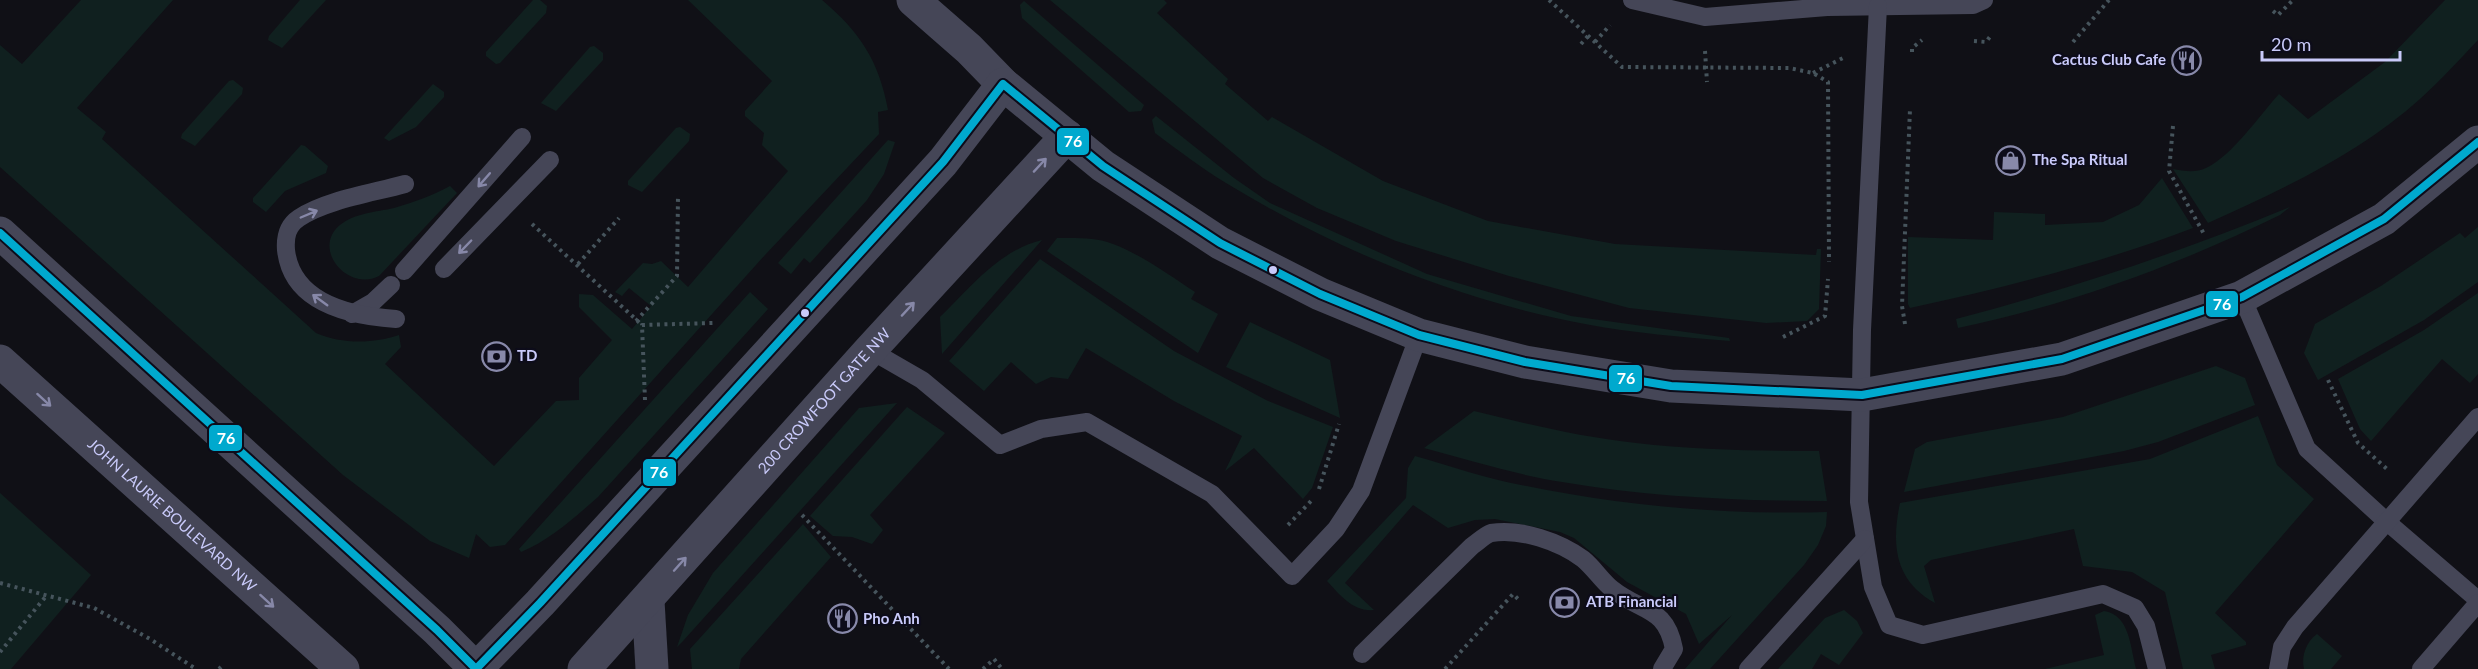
<svg xmlns="http://www.w3.org/2000/svg" width="2478" height="669" viewBox="0 0 2478 669" font-family="Lato,sans-serif">
  <rect width="100%" height="100%" fill="#101016"/>
  <g fill="#10201f">
    <path d="M81 0H173L77 108 106 132 102 139 316 333C341 344 373 344 399 335L401 347 385 364 494 466 556 401 579 400V378L612 340 579 307V294L593 295 632 329 651 306 629 288 622 296 615 292 643 263 652 264 661 261 688 287 788 171 762 145 764 133 745 116V111L772 81 688 0H822C860 32 879 61 888 110L878 112 879 134 765 255 505 545 490 547 476 534 469 558 430 541 343 475 0 167V45L22 64Z"/>
    <polygon points="300,0 326,0 282,48 268,40 269,36"/>
    <polygon points="533,0 540,0 547,6 546,13 500,63 496,64 486,56 486,52"/>
    <polygon points="1050,0 1164,0 1167,3 1157,13 1228,79 1225,84 1268,121 1272,117 1383,181 1488,221 1615,244 1816,255 1817,249 1821,249 1819,309 1807,321 1766,323 1629,308 1509,276 1396,241 1317,208 1263,178"/>
    <path d="M2445 0H2478V40C2459 60 2440 81 2420 99 2359 154 2281 190 2208 223L2173 169C2183 171 2196 173 2206 168 2232 156 2259 116 2279 94L2308 119 2385 62Z"/>
    <polygon points="1024,1 1144,105 1141,111 1129,112 1022,18 1020,5"/>
    <polygon points="594,46 603,53 603,60 556,111 541,103 590,47"/>
    <polygon points="233,80 243,88 242,94 195,146 181,138 182,134 229,81"/>
    <polygon points="433,84 444,92 444,97 416,127 389,141 384,138"/>
    <path d="M1156 116 1234 178 1270 203 1427 274 1571 316 1729 338 1730 341C1682 337 1633 333 1585 324 1458 300 1336 250 1226 183 1201 168 1178 150 1155 133L1152 120Z"/>
    <polygon points="680,127 690,134 689,141 642,192 628,185 628,181 676,128"/>
    <polygon points="888,140 895,142 884,174 867,200 810,263 804,258 791,274 778,263"/>
    <polygon points="301,145 305,146 328,166 326,173 285,191 266,212 253,202 253,198"/>
    <path d="M2162 178 2193 228C2101 263 2007 287 1910 308L1908 304V237L1993 240 1994 212 2045 214V225L2103 222 2139 205Z"/>
    <path d="M450 186 457 193 379 276C348 292 311 249 340 225 355 213 376 212 394 208 414 202 432 196 450 186Z"/>
    <path d="M2290 207 2280 215C2176 266 2071 304 1958 328L1956 319C2070 289 2181 252 2290 207Z"/>
    <polygon points="2478,227 2478,282 2424,320 2318,380 2304,353 2315,324 2381,286 2460,233 2465,238"/>
    <path d="M1057 238C1076 238 1096 237 1113 244 1142 255 1169 275 1195 292L1191 299 1218 314 1198 353 1047 251Z"/>
    <path d="M1042 240 942 354 940 317C971 287 998 251 1042 240Z"/>
    <polygon points="1040,259 1174,351 1268,401 1333,427 1312,488 1303,499 1254,448 1225,471 1242,436 1174,401 1086,348 1068,379 1051,377 1036,384 1011,362 984,391 949,361"/>
    <path d="M750 292 768 309 598 497C574 518 550 540 521 552L519 549Z"/>
    <polygon points="2478,293 2478,374 2470,383 2442,359 2371,441 2360,429 2338,379 2424,330"/>
    <polygon points="1250,322 1330,360 1340,418 1226,367"/>
    <polygon points="2216,366 2245,378 2255,405 2158,442 2124,451 1904,492 1915,449 1927,442 2063,417"/>
    <polygon points="897,403 683,641 677,647 688,615 713,573 859,408"/>
    <polygon points="907,407 945,433 870,515 883,530 872,544 852,537 833,536 810,516"/>
    <path d="M1474 411C1527 424 1581 437 1636 443 1697 450 1758 451 1819 451L1827 501C1738 501 1650 497 1562 482 1516 475 1470 460 1424 448Z"/>
    <path d="M2258 416 2277 465 2314 499 2215 613 2246 642V645L2211 655 2215 669H2183L2165 592 2132 572 2083 566 2074 529 1931 560 1924 566 1935 603C1895 581 1891 545 1900 503L2150 459Z"/>
    <path d="M1415 456C1450 466 1485 478 1521 485 1623 506 1723 515 1827 512L1826 526 1818 545 1804 565 1710 669H1685L1732 615 1699 644 1686 614 1627 582 1574 538 1560 532 1495 519 1475 520 1448 528 1413 505 1345 583 1374 610C1353 612 1340 595 1327 581L1406 498 1408 468Z"/>
    <polygon points="0,493 91,575 11,669 0,669"/>
    <polygon points="803,524 831,557 741,659 739,669 692,669 690,649"/>
    <polygon points="1844,610 1857,621 1863,633 1839,665 1821,654 1812,669 1778,669 1825,618"/>
    <path d="M2104 611C2130 615 2130 647 2136 669H2045L2104 655 2095 615Z"/>
    <path d="M2317 634 2342 656 2331 669H2304C2301 656 2306 642 2317 634Z"/>
  </g>
  <g fill="none" stroke-linecap="round" stroke-linejoin="round">
    <g stroke="#46545c" stroke-width="4" stroke-dasharray="3 4.5" stroke-linecap="butt">
      <polyline points="1549,0 1622,67 1789,68 1813,73 1828,82 1829,262"/>
      <polyline points="2273,11 2278,15 2293,0"/>
      <polyline points="1974,41 1986,42 1992,34"/>
      <polyline points="1595,42 1610,25"/>
      <polyline points="2073,42 2109,0"/>
      <polyline points="1581,44 1588,36"/>
      <polyline points="1705,51 1707,82"/>
      <polyline points="1912,52 1912,48 1922,40"/>
      <polyline points="1813,73 1843,58"/>
      <polyline points="2173,126 2169,171 2204,234"/>
      <polyline points="532,224 642,325"/>
      <polyline points="578,264 619,218"/>
      <polyline points="636,321 677,276 678,196"/>
      <polyline points="1905,324 1902,306 1910,109"/>
      <polyline points="1783,337 1825,316 1828,279"/>
      <polyline points="2328,380 2358,443 2388,470"/>
      <polyline points="645,400 642,325 713,323"/>
      <polyline points="1319,489 1339,424"/>
      <polyline points="802,515 949,669"/>
      <polyline points="1288,525 1312,500"/>
      <polyline points="0,583 94,608 150,639 196,669"/>
      <polyline points="0,652 47,595"/>
      <polyline points="219,669 221,667"/>
      <polyline points="983,669 994,659 1002,669"/>
      <polyline points="1445,669 1513,594 1519,600"/>
    </g>
    <g stroke="#454657" stroke-width="18">
      <polyline points="1632,0 1705,17 1827,7 1973,5 1984,0"/>
      <polyline points="1878,6 1862,330 1859,502 1873,587 1889,625 1923,635 2103,594 2135,608 2146,626 2157,669"/>
      <polyline points="444,269 550,160"/>
      <polyline points="404,271 522,137"/>
      <polyline points="2242,297 2307,449 2386,521 2478,600"/>
      <polyline points="352,314 373,302 391,285"/>
      <path d="M396 319C351 316 292 304 286 250 285 237 287 226 299 218 326 200 373 193 405 184"/>
      <polyline points="870,350 922,380 1000,445 1041,429 1087,422 1212,494 1292,576 1336,529 1361,491 1419,335"/>
      <path d="M1362 654 1472 546C1478 542 1485 535 1491 533 1521 528 1560 542 1583 559 1594 568 1601 580 1612 589 1642 613 1666 606 1674 649L1662 669"/>
      <polyline points="1748,669 1865,539"/>
      <polyline points="2278,669 2282,647 2295,627 2478,417"/>
      <polyline points="2421,669 2478,603"/>
    </g>
    <g stroke="#454657" stroke-width="33">
      <polyline points="913,0 969,49 1003,84 1103,166 1220,243 1320,294 1419,335 1525,362 1671,386 1862,395 2062,359 2242,297 2384,219 2478,142"/>
      <polyline points="0,233 437,630 476,669"/>
      <path id="s1" d="M0 361 343 669"/>
      <polyline points="648,601 652,669"/>
      <polyline points="476,669 540,603 943,162 1003,84"/>
      <path id="s2" d="M584 669 870 350 1067 136"/>
    </g>
    <defs>
      <polyline id="bus-1" points="0,233 437,630 476,669 540,603 943,162 1003,84 1103,166 1220,243 1320,294 1419,335 1525,362 1671,386 1862,395 2062,359 2242,297 2384,219 2478,142"/>
    </defs>
    <use href="#bus-1" stroke="#0d0c1a" stroke-width="12"/>
    <use href="#bus-1" stroke="#00a9ce" stroke-width="8"/>
  </g>
  <defs><path id="oneway-shaft" d="M-6 0H5M1.5-3L5.5 0L1.5 3" fill="none" stroke-width="1.6" stroke-linecap="round" stroke-linejoin="round" transform="scale(1.5)"/></defs>
  <g stroke="#8788a8">
    <use href="#oneway-shaft" transform="translate(1040 165) rotate(-47)"/>
    <use href="#oneway-shaft" transform="translate(484 180) rotate(131)"/>
    <use href="#oneway-shaft" transform="translate(309 214) rotate(-23)"/>
    <use href="#oneway-shaft" transform="translate(465 247) rotate(134)"/>
    <use href="#oneway-shaft" transform="translate(320 300) rotate(-144)"/>
    <use href="#oneway-shaft" transform="translate(908 309) rotate(-47)"/>
    <use href="#oneway-shaft" transform="translate(44 400) rotate(42)"/>
    <use href="#oneway-shaft" transform="translate(680 564) rotate(-48)"/>
    <use href="#oneway-shaft" transform="translate(267 601) rotate(42)"/>
  </g>
  <defs>
    <symbol id="restaurant-ring" viewBox="-11 -11 22 22"><circle r="9.5" fill="#0d0c1a" stroke="#8889aa" stroke-width="1.5"/><path d="M-5-6h1v4h1v-4h1v4h1v-4h1v5L-1.5 .5V6h-2V.5L-5-1ZM5-6V6H3V1.5H1.5Q1.5-4 5-6Z" fill="#8889aa"/></symbol>
    <symbol id="shop-ring" viewBox="-11 -11 22 22"><circle r="9.5" fill="#0d0c1a" stroke="#8889aa" stroke-width="1.5"/><path d="M-5-2.5h2.3a2.7 3.5 0 0 1 5.4 0H5L5.5 6h-11ZM-1.5-2.5h3a1.5 2.3 0 0 0-3 0Z" fill="#8889aa"/></symbol>
    <symbol id="bank-ring" viewBox="-11 -11 22 22"><circle r="9.5" fill="#0d0c1a" stroke="#8889aa" stroke-width="1.5"/><path d="M-6-4H6V4H-6ZM0-2.3a2.3 2.3 0 1 0 0 4.6a2.3 2.3 0 1 0 0-4.6Z" fill="#8889aa"/></symbol>
  </defs>
  <g fill-rule="evenodd">
    <use href="#restaurant-ring" x="2170" y="44" width="33" height="33"/>
    <use href="#shop-ring" x="1994" y="144" width="33" height="33"/>
    <use href="#bank-ring" x="480" y="340" width="33" height="33"/>
    <use href="#bank-ring" x="1548" y="586" width="33" height="33"/>
    <use href="#restaurant-ring" x="826" y="602" width="33" height="33"/>
  </g>
  <g fill="#c9cafa" stroke="#0d0c1a" stroke-width="2">
    <circle cx="1273" cy="270" r="5"/>
    <circle cx="805" cy="313" r="5"/>
  </g>
  <g text-anchor="middle" stroke-width="4.5" stroke-linejoin="round" paint-order="stroke">
    <g font-size="15" font-weight="bold" fill="#c9cafa" stroke="#0d0c1a" text-anchor="start">
      <text x="2166" y="65" text-anchor="end">Cactus Club Cafe</text>
      <text x="2032" y="165">The Spa Ritual</text>
      <text x="517" y="361">TD</text>
      <text x="1586" y="607">ATB Financial</text>
      <text x="863" y="624">Pho Anh</text>
    </g>
    <g font-size="15" fill="#c9cafa" stroke="#0d0c1a">
      <text dy="5" stroke="none"><textPath href="#s2" startOffset="360">200 CROWFOOT GATE NW</textPath></text>
      <text dy="5" stroke="none"><textPath href="#s1" startOffset="231">JOHN LAURIE BOULEVARD NW</textPath></text>
    </g>
  </g>
  <g stroke="#0d0c1a" stroke-width="2">
    <rect x="1056" y="127" width="34" height="29" rx="6" fill="#00a9ce"/>
    <rect x="2205" y="290" width="34" height="28" rx="6" fill="#00a9ce"/>
    <rect x="1608" y="364" width="35" height="29" rx="6" fill="#00a9ce"/>
    <rect x="208" y="424" width="35" height="28" rx="6" fill="#00a9ce"/>
    <rect x="642" y="458" width="35" height="29" rx="6" fill="#00a9ce"/>
  </g>
  <g font-size="16" text-anchor="middle" font-weight="bold" fill="#fff">
    <text x="1073" y="147">76</text>
    <text x="2222" y="310">76</text>
    <text x="1626" y="384">76</text>
    <text x="226" y="444">76</text>
    <text x="659" y="478">76</text>
  </g>
  <path d="M2262 51v9h138v-9" fill="none" stroke="#c9cafa" stroke-width="3"/>
  <text x="2271" y="51" font-size="18" fill="#c9cafa" stroke="#0d0c1a" stroke-width="4.5" paint-order="stroke">20 m</text>
</svg>
